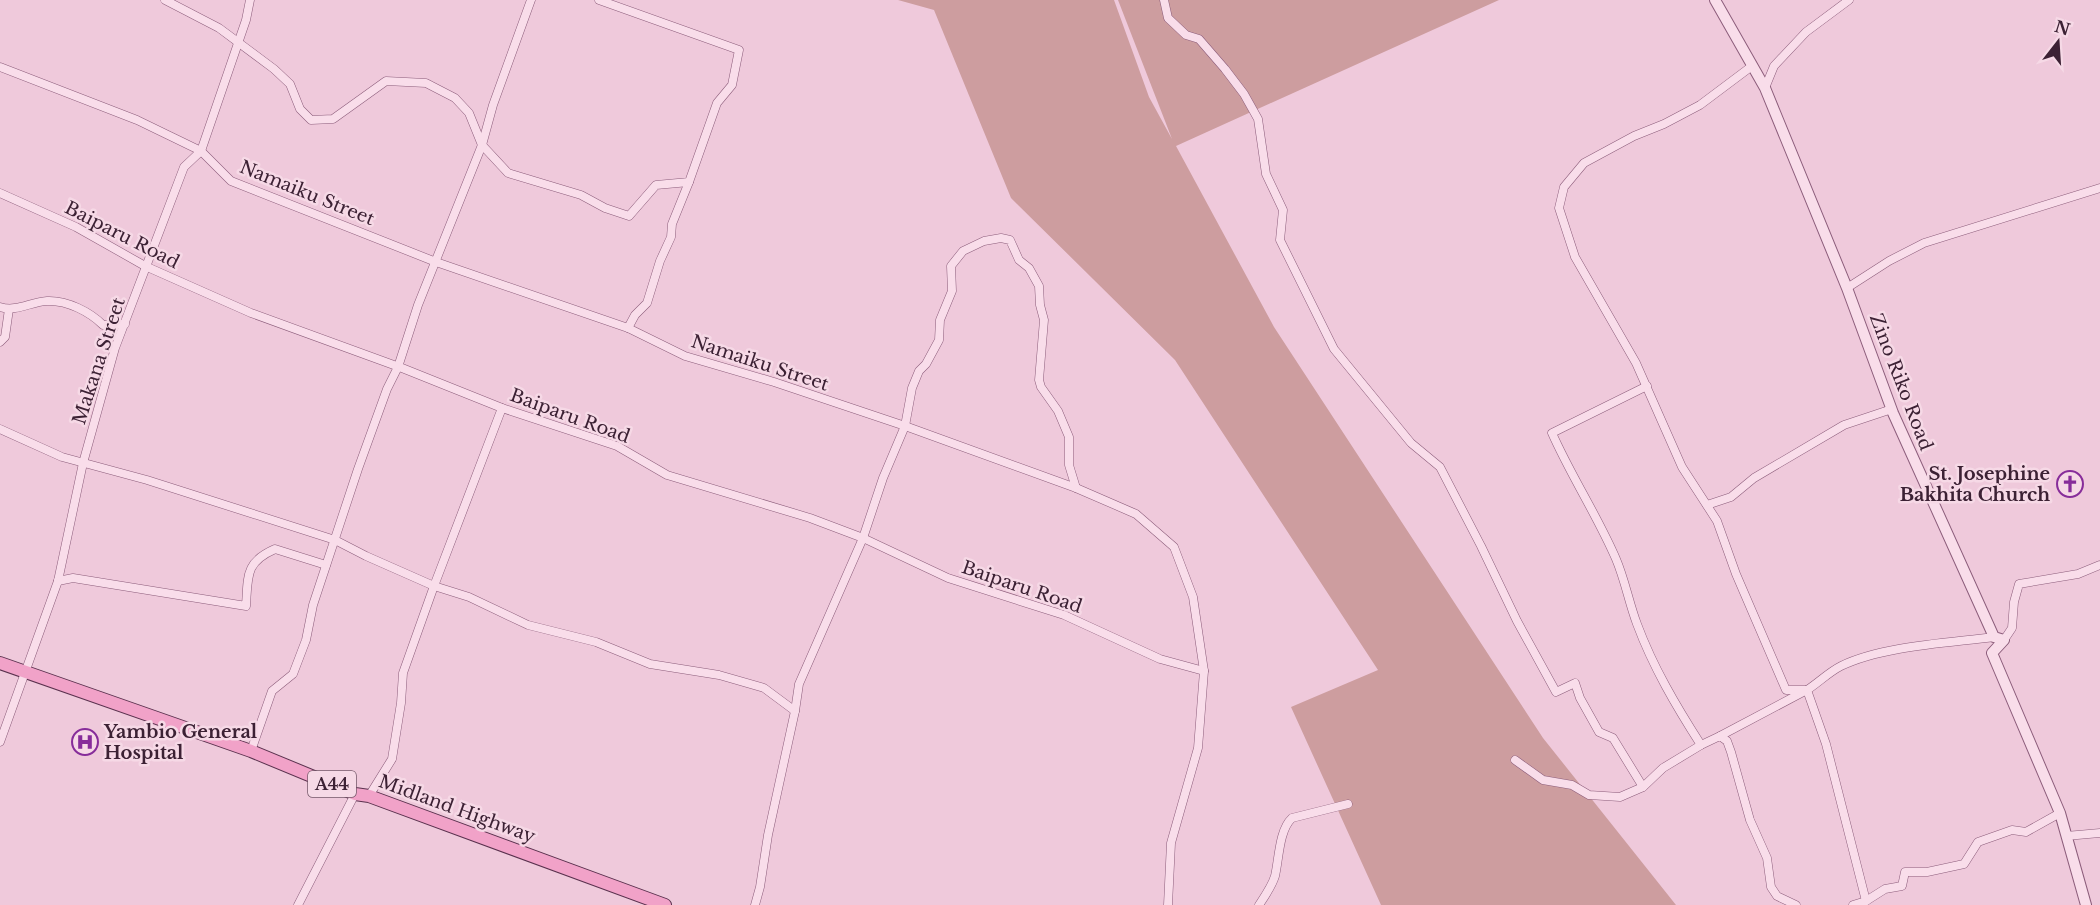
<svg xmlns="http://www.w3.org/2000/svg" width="2100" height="905" viewBox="0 0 2100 905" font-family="'Libre Baskerville',serif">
  <rect width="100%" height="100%" fill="#efc9db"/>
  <polygon fill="#cd9d9f" points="898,0 1114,0 1149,97 1172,139 1118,0 1499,0 1176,146 1274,327 1543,738 1676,905 1381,905 1291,707 1378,670 1175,360 1011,198 934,10"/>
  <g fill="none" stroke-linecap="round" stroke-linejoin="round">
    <defs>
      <g id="minor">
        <polyline points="165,0 219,28 274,69 290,84 300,109 311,120 333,119 386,81 426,83 455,98 469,113 482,145 508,173 581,195 605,208 629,216 656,185 689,182 717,103 732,85 739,50 599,0"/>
        <polyline points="1164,0 1168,18 1186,35 1199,39 1225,69 1244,94 1258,119 1266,174 1283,210 1280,240 1334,349 1411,443 1440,467 1481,546 1517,621 1556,692 1575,683 1580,698 1599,732 1613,738 1643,787"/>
        <polyline points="1752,66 1700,105 1664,124 1634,136 1584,163 1564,187 1559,208 1575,257 1636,363 1682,467 1717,521 1736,574 1786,690 1807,690"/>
        <polyline points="0,67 137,120 201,151 231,181 436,262 628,328 685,356 774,382 905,426 1076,488 1136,514 1174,547 1193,597 1204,671 1198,748 1171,843 1168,905"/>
        <polyline points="1765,88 1774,66 1806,32 1849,0"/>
        <polyline points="0,193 76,227 145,266 251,313 402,368 502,408 617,446 667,475 810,518 863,538 948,578 1064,615 1160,659 1204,671"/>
        <polyline points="1847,288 1889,261 1924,243 2100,188"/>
        <path d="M0 307C17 312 30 302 47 301 67 300 90 312 103 325L125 324"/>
        <polyline points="628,328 635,315 647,303 660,261 671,237 672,224 689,182"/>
        <polyline points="0,342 5,337 9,309"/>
        <path d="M1647 386 1552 433C1571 476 1597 515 1616 559 1625 580 1629 603 1637 624 1653 667 1676 706 1701 745"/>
        <polyline points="0,429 62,457 147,480 335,540 366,556 434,586 469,597 528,625 596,642 650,664 719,675 764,688 795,711"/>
        <polyline points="1707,505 1731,497 1754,478 1844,425 1892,409"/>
        <path d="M58 581 73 578 246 606C248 576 245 562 275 549L326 565"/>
        <polyline points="2004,640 2012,628 2014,602 2019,584 2078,574 2100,565"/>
        <polyline points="1720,736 1805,691"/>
        <polyline points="0,742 58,581 83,463 115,348 184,167 201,151 246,20 250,0"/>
        <polyline points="251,751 272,691 293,674 306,640 313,605 358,469 387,389 398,367 418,305 482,145 493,105 531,0"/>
        <polyline points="1515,760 1543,780 1572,785 1589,795 1620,797 1643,787 1663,768 1701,745 1720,736 1727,741 1731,752 1750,820 1767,858 1771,887 1777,896 1796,905"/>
        <polyline points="369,796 392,759 401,703 403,673 434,586 502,408"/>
        <polyline points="2066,836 2100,833"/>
        <path d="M1866 901 1826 744 1807 690C1818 683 1829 672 1841 666 1882 646 1948 643 1994 637"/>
        <polyline points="298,905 355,794"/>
        <polyline points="755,905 760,887 768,835 795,711 799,684 863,538 883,478 905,426 912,388 919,371 926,364 939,340 940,320 952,291 951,266 963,251 984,241 1001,238 1010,240 1019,260 1029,268 1039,286 1040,305 1044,320 1039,380 1041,387 1058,411 1069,437 1069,465 1076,488"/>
        <path d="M1259 905C1265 896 1272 886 1275 876 1279 859 1279 830 1292 818L1348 804"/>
        <polyline points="1853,905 1866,901 1885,889 1902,886 1905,872 1927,872 1964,864 1978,842 2012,830 2026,832 2060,813"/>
      </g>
      <polyline id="tertiary" points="1715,0 1765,88 1847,288 1893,413 1994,637 2004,640 1992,653 2060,813 2086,905"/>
      <polyline id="primary" points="0,663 251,751 355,794 369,796 665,905"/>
    </defs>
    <use href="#minor" stroke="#8c5d7b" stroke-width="9"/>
    <use href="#tertiary" stroke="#8c5d7b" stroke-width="12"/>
    <use href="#primary" stroke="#5a314e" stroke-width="14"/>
    <use href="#minor" stroke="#f9ddea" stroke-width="8"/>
    <use href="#tertiary" stroke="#f9ddea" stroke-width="10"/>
    <use href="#primary" stroke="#f1a2c8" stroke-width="12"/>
  </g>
  <defs>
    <symbol id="church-ring" viewBox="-11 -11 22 22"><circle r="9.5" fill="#f6d9e6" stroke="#872d9a" stroke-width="1.5"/><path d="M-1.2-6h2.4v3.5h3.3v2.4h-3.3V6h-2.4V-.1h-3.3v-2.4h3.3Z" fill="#872d9a"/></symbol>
    <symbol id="hospital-ring" viewBox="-11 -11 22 22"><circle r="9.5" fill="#f6d9e6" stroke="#872d9a" stroke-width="1.5"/><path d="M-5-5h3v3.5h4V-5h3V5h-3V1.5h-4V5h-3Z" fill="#872d9a"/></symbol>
  </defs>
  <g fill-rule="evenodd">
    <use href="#church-ring" x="2055" y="469" width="30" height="30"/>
    <use href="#hospital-ring" x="70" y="727" width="30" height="30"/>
  </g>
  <g text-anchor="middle" stroke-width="5" stroke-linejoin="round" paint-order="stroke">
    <rect fill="#f6d9e6" stroke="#745869" stroke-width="1.5" x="308" y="771" width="48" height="26" rx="4.5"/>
    <g font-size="16" font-weight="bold" fill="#3c2134">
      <text x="332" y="790">A44</text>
    </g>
    <g font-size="18" fill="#3c2134" stroke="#f6d9e6">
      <text transform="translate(307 193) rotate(22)" y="6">Namaiku Street</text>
      <text transform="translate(122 235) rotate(27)" y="6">Baiparu Road</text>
      <text transform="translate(99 361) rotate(-72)" y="6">Makana Street</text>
      <text transform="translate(760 363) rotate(18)" y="6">Namaiku Street</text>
      <text transform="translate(1901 382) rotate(69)" y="6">Zino Riko Road</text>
      <text transform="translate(570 416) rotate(20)" y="6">Baiparu Road</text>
      <text transform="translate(1022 587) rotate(19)" y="6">Baiparu Road</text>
      <text transform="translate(457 809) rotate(20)" y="6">Midland Highway</text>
    </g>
    <g font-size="18" font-weight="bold" fill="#3c2134" stroke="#f6d9e6" text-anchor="end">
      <text x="2050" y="480">St. Josephine<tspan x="2050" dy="21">Bakhita Church</tspan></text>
      <text x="104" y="738" text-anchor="start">Yambio General<tspan x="104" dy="21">Hospital</tspan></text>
    </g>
  </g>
  <g transform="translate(2058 42) rotate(17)" stroke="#f6d9e6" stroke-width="4.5" paint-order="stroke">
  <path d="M0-4.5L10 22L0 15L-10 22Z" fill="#3c2134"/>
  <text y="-9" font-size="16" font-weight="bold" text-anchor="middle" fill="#3c2134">N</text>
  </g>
</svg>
